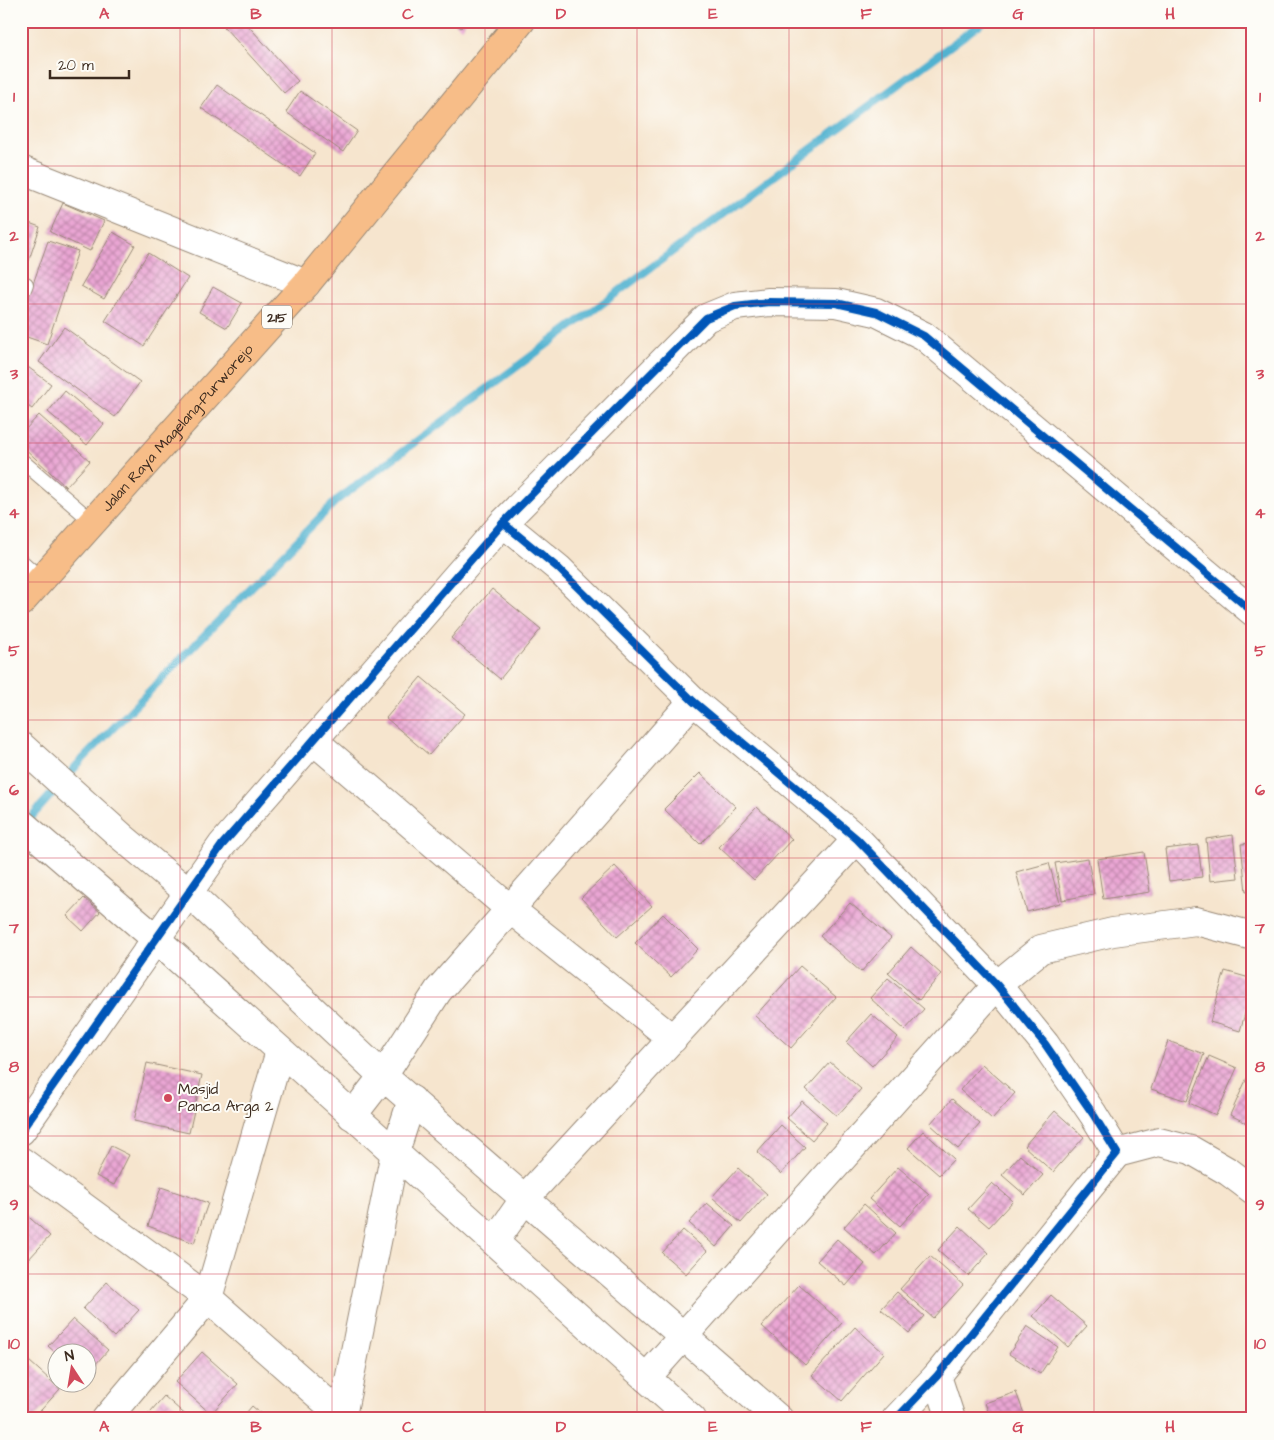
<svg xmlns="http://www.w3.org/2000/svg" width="1274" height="1440" viewBox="0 0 1274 1440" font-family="'Architects Daughter',sans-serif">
  <defs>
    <pattern id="building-cross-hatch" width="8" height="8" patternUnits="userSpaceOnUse" patternTransform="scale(1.25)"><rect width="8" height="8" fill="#eaa6d4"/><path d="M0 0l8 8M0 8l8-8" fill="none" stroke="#bf87ab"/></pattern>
  </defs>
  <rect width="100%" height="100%" fill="#fdfcf7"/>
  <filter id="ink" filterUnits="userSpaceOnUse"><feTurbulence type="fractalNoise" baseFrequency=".02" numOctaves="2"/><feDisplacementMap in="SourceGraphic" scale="10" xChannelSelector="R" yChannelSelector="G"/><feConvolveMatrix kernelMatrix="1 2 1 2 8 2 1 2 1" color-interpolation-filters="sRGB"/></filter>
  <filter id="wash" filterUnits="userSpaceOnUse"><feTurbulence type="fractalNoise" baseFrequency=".0096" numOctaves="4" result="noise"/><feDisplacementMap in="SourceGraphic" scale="20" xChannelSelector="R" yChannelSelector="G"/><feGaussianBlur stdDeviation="1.12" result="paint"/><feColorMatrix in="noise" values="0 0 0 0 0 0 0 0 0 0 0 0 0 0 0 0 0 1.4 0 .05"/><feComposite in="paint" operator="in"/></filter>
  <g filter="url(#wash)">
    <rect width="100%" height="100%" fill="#f6e5ce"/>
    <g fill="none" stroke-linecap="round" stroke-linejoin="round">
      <polyline stroke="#51b2d0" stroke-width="8" points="26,823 78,764 337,500 984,21"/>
    </g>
    <g id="blocks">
      <g fill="url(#building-cross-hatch)">
        <polygon points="230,21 244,21 298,81 284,93 224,27"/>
        <polygon points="453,21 467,21 461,28"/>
        <polygon points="217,85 315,153 300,176 201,108"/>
        <polygon points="300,91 357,131 343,152 286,112"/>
        <polygon points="63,203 104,221 90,251 50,232"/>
        <polygon points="21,220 40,227 26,269 21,267"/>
        <polygon points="113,232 135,245 104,299 81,286"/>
        <polygon points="48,241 78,251 47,344 21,335 21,318"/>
        <polygon points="148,253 188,278 144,346 105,321"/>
        <polygon points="213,287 242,303 227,328 199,312"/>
        <polygon points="64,327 140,382 115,417 39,362"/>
        <polygon points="21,362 51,384 32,409 21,401"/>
        <polygon points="65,391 104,424 87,445 48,412"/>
        <polygon points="39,415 90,461 66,487 21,445 21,434"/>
        <polygon points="492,589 541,629 500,679 451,638"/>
        <polygon points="421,677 465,714 429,755 386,718"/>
        <polygon points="700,773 736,807 700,844 664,809"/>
        <polygon points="757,807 792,839 754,880 719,847"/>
        <polygon points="1233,835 1238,878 1210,881 1206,839"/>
        <polygon points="1253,843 1253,891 1246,892 1241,844"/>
        <polygon points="1198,845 1202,877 1169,881 1165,849"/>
        <polygon points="1144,852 1150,892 1103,899 1097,859"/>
        <polygon points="1088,858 1094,894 1062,900 1055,863"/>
        <polygon points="1049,863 1060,903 1027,912 1016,872"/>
        <polygon points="615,866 652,906 617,937 581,898"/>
        <polygon points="84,898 100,912 83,931 67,916"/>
        <polygon points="850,903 891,938 861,972 820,936"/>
        <polygon points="663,914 698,949 671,977 635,943"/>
        <polygon points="911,947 941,974 919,1000 888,973"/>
        <polygon points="800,966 836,997 791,1048 755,1016"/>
        <polygon points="1225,971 1253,979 1253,986 1240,1031 1210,1022"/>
        <polygon points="888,978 924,1009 905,1030 870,998"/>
        <polygon points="1253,1010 1253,1024 1246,1019"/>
        <polygon points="871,1014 898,1037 872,1066 846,1042"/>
        <polygon points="1168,1041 1204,1054 1187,1101 1151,1089"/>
        <polygon points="1209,1056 1237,1068 1216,1115 1189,1103"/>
        <polygon points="830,1062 861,1089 837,1116 806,1089"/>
        <polygon points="147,1063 202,1075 189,1133 134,1121"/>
        <polygon points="982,1064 1015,1093 992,1119 960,1090"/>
        <polygon points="1247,1078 1253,1080 1253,1126 1230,1115"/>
        <polygon points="952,1099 980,1124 958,1149 930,1124"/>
        <polygon points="802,1101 827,1123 812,1140 787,1118"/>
        <polygon points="1055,1111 1084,1137 1053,1172 1024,1146"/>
        <polygon points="781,1125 805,1147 781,1174 757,1152"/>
        <polygon points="923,1131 954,1159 939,1175 908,1148"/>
        <polygon points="111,1146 129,1155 114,1185 96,1176"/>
        <polygon points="1020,1155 1043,1175 1025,1195 1002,1175"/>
        <polygon points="898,1167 929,1194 900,1226 869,1199"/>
        <polygon points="738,1168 767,1194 741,1223 712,1197"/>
        <polygon points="992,1183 1013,1201 989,1227 968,1209"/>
        <polygon points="161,1187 208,1203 194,1243 148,1226"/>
        <polygon points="707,1203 734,1226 716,1247 689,1223"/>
        <polygon points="864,1204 896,1233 876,1255 844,1227"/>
        <polygon points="21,1210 50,1236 28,1260 21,1255"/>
        <polygon points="960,1226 989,1253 968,1276 938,1250"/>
        <polygon points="683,1230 707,1251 686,1274 662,1253"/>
        <polygon points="837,1239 865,1264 846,1286 817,1261"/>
        <polygon points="930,1256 963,1285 933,1318 900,1289"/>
        <polygon points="107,1282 139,1310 114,1337 83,1309"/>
        <polygon points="799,1285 842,1323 805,1365 762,1326"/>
        <polygon points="897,1292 924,1316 909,1333 881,1309"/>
        <polygon points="1051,1295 1087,1326 1068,1347 1033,1316"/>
        <polygon points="73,1319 108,1350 88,1373 88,1352 58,1352 58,1355 48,1346"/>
        <polygon points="1027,1326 1058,1347 1040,1374 1009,1354"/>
        <polygon points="855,1327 884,1353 842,1401 812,1375"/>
        <polygon points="202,1352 238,1384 211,1414 175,1382"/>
        <polygon points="29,1361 60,1389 33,1419 21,1419 21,1370"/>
        <polygon points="1016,1392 1026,1419 991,1419 985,1403"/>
        <polygon points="164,1396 190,1419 144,1419"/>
        <polygon points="252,1406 267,1419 241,1419"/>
      </g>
    </g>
  </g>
  <g filter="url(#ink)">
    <use href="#blocks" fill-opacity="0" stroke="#988876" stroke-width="1"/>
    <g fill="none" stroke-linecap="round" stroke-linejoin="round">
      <defs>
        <g id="service">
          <polyline points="21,297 26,284"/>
          <polyline points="21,460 93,522"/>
          <polyline points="21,561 42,580"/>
        </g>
        <g id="minor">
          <polyline points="21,170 306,284"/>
          <polyline points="503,523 558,568 693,701 857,839 997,985 1045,1044 1093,1114 1117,1153 937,1376 896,1419"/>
          <polyline points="313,740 510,909 673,1039"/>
          <polyline points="21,746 122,837 189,893 383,1076 779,1419"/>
          <polyline points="21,823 156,939 692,1419"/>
          <polyline points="352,1116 383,1076 438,991 693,701"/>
          <polyline points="21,1131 222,845 503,523 706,318 735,306 769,302 836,303 876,312 924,336 1253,612"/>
          <polyline points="1117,1153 1159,1142 1191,1150 1229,1172 1253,1190"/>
          <polyline points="21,1161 208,1298 342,1416"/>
          <polyline points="495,1241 525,1198 857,839"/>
          <polyline points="937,1376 951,1419"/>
          <polyline points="646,1378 997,985 1041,949 1113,932 1196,921 1253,936"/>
          <polyline points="106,1419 208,1298 280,1051"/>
          <polyline points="340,1419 342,1416 395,1152 412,1100"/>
        </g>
        <g id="primary">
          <path id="s1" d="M21 602 306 284 521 21"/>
        </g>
      </defs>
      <use href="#service" stroke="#988876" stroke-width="16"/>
      <use href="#minor" stroke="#988876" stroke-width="30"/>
      <use href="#primary" stroke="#988876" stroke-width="30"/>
      <use href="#service" stroke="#fff" stroke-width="14"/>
      <use href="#minor" stroke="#fff" stroke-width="28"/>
      <use href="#primary" stroke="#f7bd88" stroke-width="28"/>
      <defs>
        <g id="cycleway">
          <polyline points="503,523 558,568 693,701 857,839 997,985 1045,1044 1093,1114 1117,1153 937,1376 896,1419"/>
          <polyline points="21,1131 222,845 503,523 706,318 735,306 769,302 836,303 876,312 924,336 1253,612"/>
        </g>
      </defs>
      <use href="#cycleway" stroke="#fdfcf7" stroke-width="11"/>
      <use href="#cycleway" stroke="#0057b8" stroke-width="8"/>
    </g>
  </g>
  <path fill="none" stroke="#d1495b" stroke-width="1" stroke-opacity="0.55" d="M180 21V1419M332 21V1419M485 21V1419M637 21V1419M789 21V1419M942 21V1419M1094 21V1419M21 166H1253M21 304H1253M21 443H1253M21 582H1253M21 720H1253M21 858H1253M21 997H1253M21 1136H1253M21 1274H1253"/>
  <circle fill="#d1495b" stroke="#fdfcf7" stroke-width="2" cx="168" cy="1098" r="5"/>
  <g text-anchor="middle" stroke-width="4" stroke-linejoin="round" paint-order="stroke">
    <rect fill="#fdfcf7" stroke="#75695f" stroke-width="1" x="262" y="305.5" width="30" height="23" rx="4"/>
    <g font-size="14" font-weight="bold" fill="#3b2a1e">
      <text x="277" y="322">215</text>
    </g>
    <g font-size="15" fill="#3b2a1e" stroke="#fdfcf7">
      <text dy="5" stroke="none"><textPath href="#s1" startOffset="234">Jalan Raya Magelang-Purworejo</textPath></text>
    </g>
    <g font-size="15" fill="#3b2a1e" stroke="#fdfcf7" text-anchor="start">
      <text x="178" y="1094">Masjid<tspan x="178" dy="17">Panca Arga 2</tspan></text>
    </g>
  </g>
  <rect width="1274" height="1440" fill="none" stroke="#fdfcf7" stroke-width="55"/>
  <g transform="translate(72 1368) rotate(348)"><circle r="24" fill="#fdfcf7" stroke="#afa8a0"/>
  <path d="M0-4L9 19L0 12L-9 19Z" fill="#d1495b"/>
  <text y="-8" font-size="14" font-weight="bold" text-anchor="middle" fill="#3b2a1e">N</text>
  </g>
  <path d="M50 70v8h79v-8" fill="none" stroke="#3b2a1e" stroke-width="2.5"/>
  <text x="58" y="70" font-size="15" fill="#3b2a1e" stroke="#fdfcf7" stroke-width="4" paint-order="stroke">20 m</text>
  <rect x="28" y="28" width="1218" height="1384" fill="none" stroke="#d1495b" stroke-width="2"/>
  <g font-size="16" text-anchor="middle" font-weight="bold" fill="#d1495b">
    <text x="104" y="19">A</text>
    <text x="256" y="19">B</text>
    <text x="408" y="19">C</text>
    <text x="561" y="19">D</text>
    <text x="713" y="19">E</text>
    <text x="866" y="19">F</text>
    <text x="1018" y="19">G</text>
    <text x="1170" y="19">H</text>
    <text x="14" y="102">1</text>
    <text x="1260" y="102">1</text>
    <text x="14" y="241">2</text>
    <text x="1260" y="241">2</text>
    <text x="14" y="379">3</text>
    <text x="1260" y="379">3</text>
    <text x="14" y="518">4</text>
    <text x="1260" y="518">4</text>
    <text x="14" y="656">5</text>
    <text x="1260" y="656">5</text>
    <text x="14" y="795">6</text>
    <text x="1260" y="795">6</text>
    <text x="14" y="933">7</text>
    <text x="1260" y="933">7</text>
    <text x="14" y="1072">8</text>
    <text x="1260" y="1072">8</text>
    <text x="14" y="1210">9</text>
    <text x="1260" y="1210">9</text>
    <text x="14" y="1349">10</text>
    <text x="1260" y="1349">10</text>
    <text x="104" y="1432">A</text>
    <text x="256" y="1432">B</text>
    <text x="408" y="1432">C</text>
    <text x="561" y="1432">D</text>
    <text x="713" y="1432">E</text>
    <text x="866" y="1432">F</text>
    <text x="1018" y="1432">G</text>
    <text x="1170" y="1432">H</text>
  </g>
</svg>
